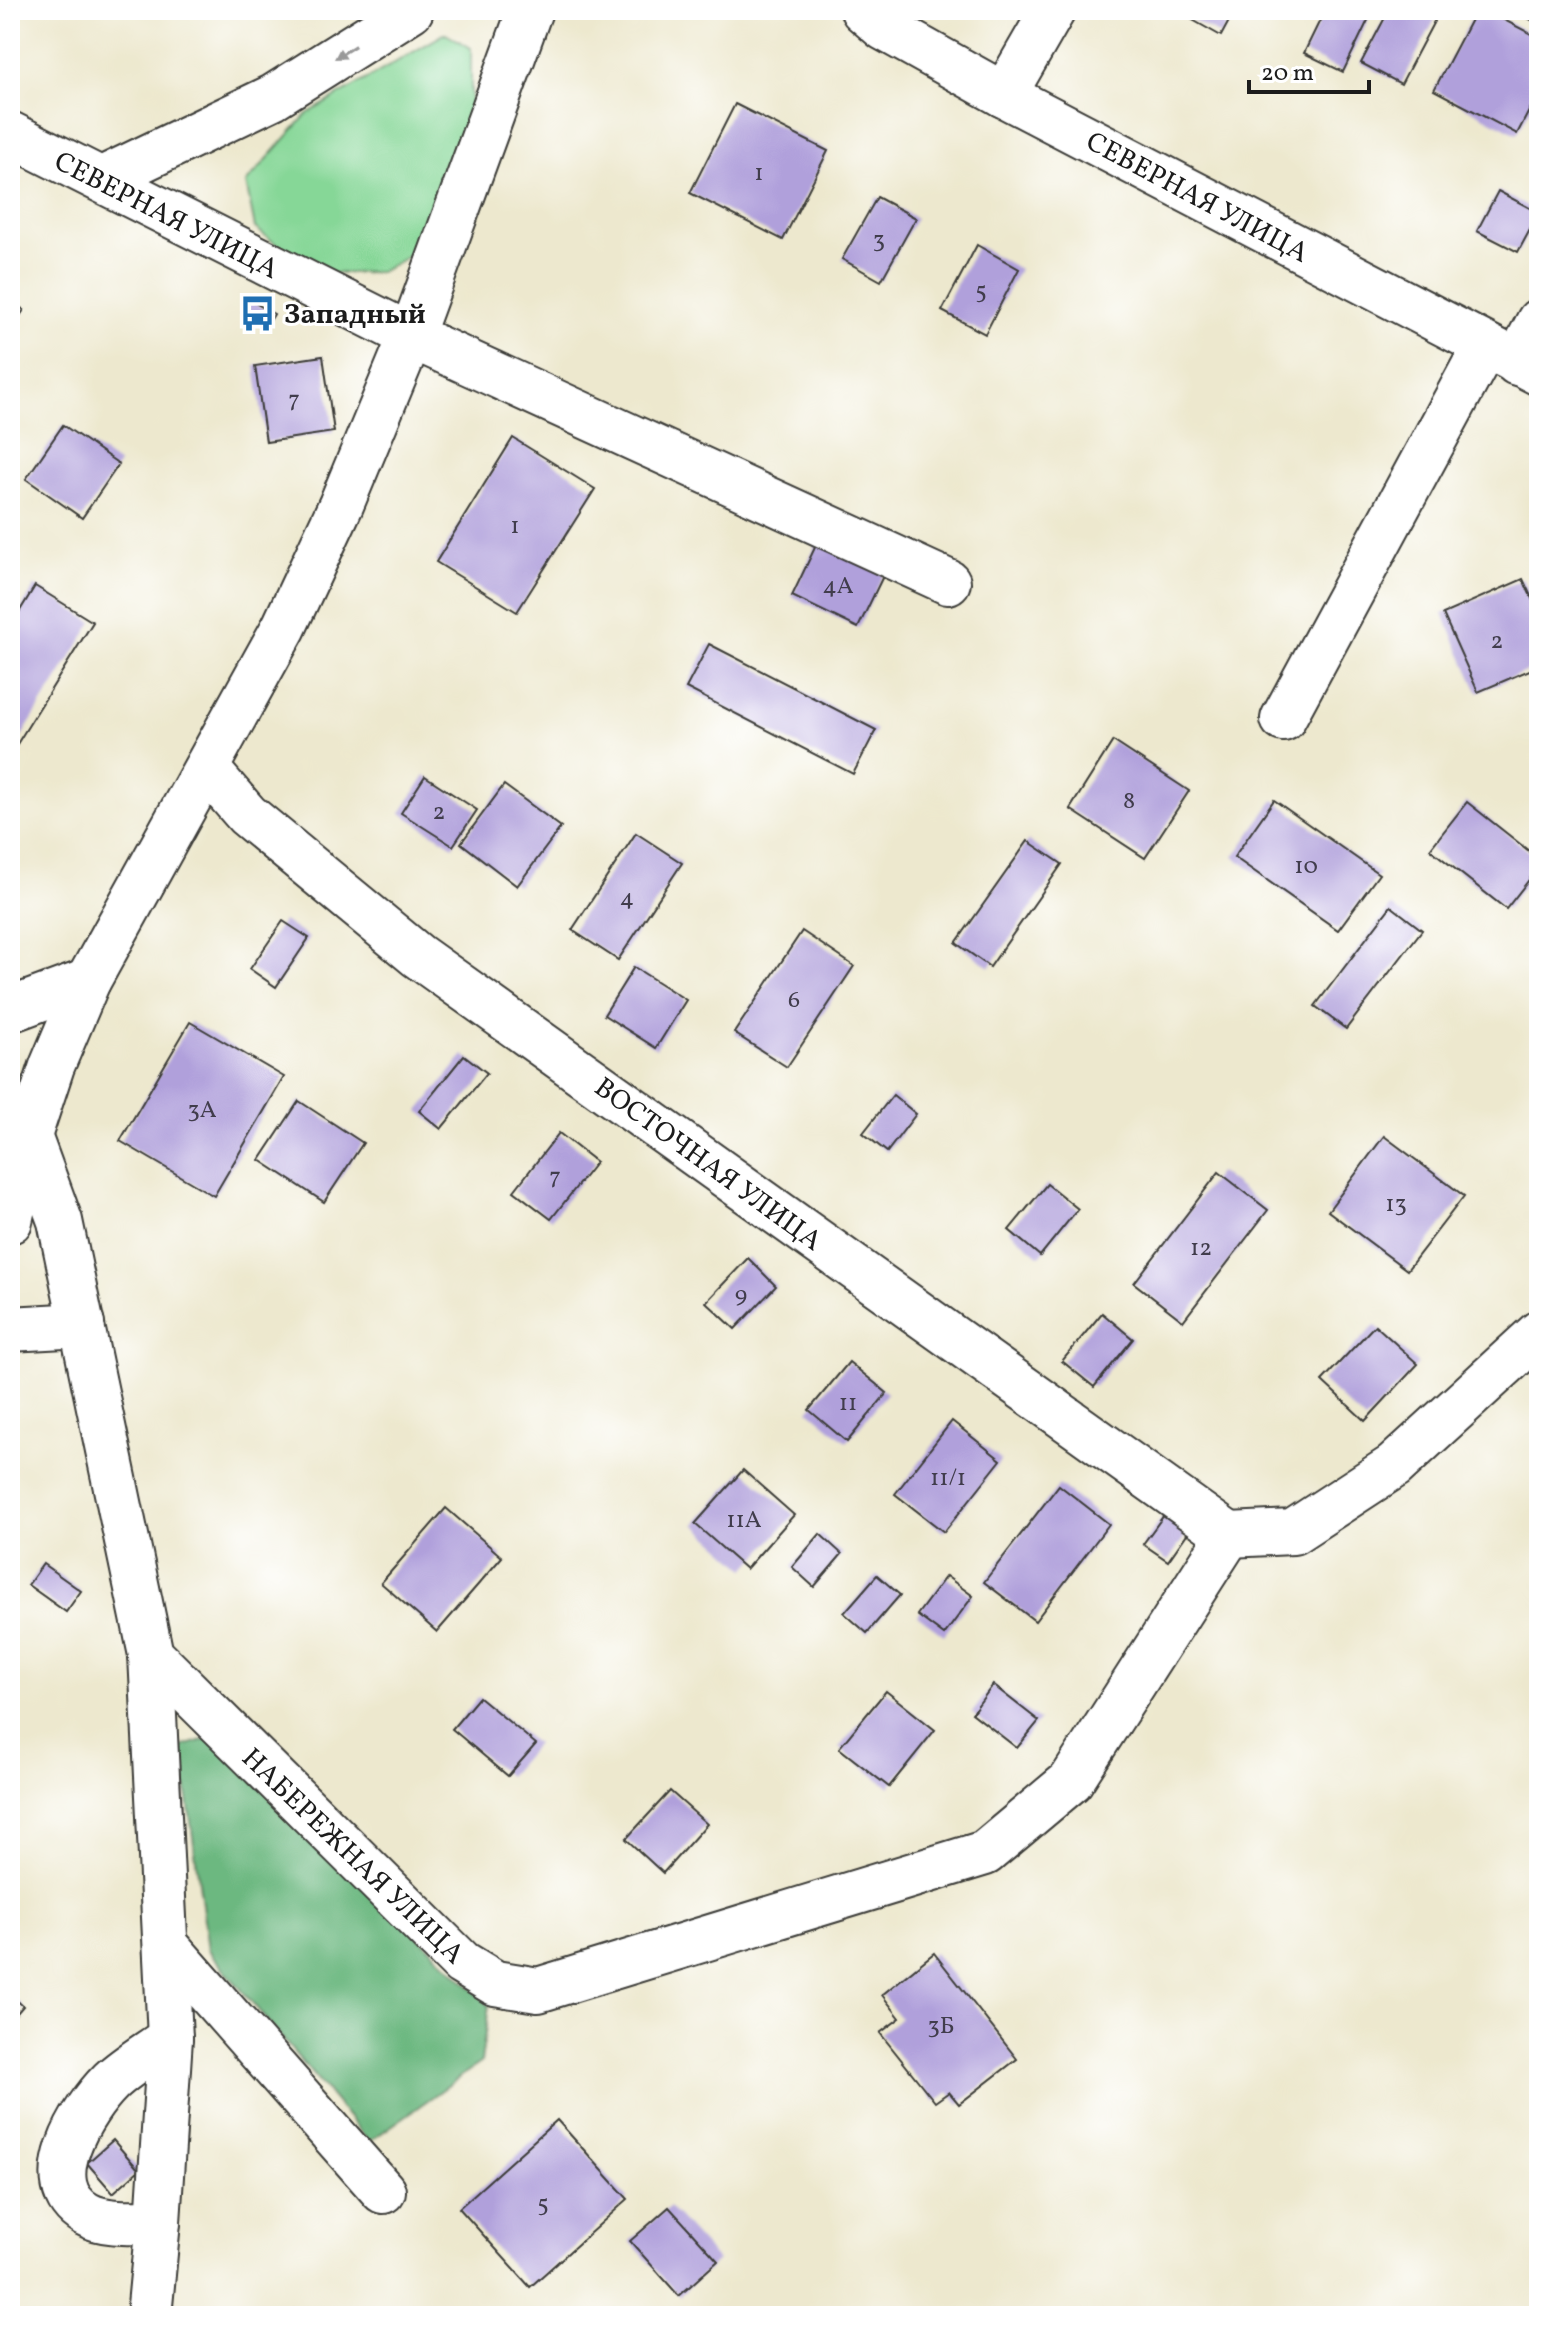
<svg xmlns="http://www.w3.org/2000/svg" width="1549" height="2326" viewBox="0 0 1549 2326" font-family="Vollkorn,serif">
  <rect width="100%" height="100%" fill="#fff"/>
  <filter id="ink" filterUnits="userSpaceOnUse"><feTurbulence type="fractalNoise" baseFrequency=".0125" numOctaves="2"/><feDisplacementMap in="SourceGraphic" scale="16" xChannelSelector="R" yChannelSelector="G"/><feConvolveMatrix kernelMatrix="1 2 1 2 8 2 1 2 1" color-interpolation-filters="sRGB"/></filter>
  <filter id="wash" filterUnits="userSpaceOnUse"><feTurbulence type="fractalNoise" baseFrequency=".006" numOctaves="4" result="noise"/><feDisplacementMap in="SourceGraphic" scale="32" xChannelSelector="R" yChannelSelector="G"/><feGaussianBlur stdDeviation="1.8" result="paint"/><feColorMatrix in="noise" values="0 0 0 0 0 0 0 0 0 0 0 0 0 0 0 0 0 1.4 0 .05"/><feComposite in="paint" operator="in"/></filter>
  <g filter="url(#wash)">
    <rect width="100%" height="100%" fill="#ede8ce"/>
    <polygon fill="#86d797" stroke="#517a5a" stroke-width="2" points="446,33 471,48 471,110 413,253 380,272 316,274 255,228 246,183 307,114"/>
    <polygon fill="#6cb880" stroke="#446a4e" stroke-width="2" points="212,1737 489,2005 481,2062 369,2142 208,1950 181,1747"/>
    <g id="blocks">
      <g fill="#b0a0db">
        <polygon points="1175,10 1235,10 1221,36"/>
        <polygon points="1325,10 1373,10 1343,72 1304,53"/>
        <polygon points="1389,10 1440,10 1401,84 1361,63"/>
        <polygon points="1476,10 1485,10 1539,38 1539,92 1517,134 1434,90"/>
        <polygon points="1513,10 1539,10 1539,24"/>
        <polygon points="735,104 828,151 783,240 690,193"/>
        <polygon points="1498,191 1539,213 1518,252 1477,231"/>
        <polygon points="877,197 916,218 881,281 842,259"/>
        <polygon points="977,245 1019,269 985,334 942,311"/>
        <polygon points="10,300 24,310 10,330"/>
        <polygon points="250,300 274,314 267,326 242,312"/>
        <polygon points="323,356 334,432 266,442 255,366"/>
        <polygon points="63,425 119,464 82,518 26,479"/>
        <polygon points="513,438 595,489 517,612 436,562"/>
        <polygon points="818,541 884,574 858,628 792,596"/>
        <polygon points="1523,579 1539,614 1539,666 1478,692 1443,614"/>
        <polygon points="35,586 93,622 12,752 10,751 10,627"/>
        <polygon points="709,644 876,730 853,774 686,688"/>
        <polygon points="1113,741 1189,791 1145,858 1070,809"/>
        <polygon points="425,776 477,810 453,846 401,813"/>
        <polygon points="504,785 561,827 517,886 461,843"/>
        <polygon points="1274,800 1379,874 1338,930 1234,857"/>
        <polygon points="1467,802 1539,859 1539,867 1506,909 1430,849"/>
        <polygon points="636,833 682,863 618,960 572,930"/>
        <polygon points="1028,841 1062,864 990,967 956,943"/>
        <polygon points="1391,906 1422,930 1346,1029 1315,1006"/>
        <polygon points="283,921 309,938 276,987 250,969"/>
        <polygon points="802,931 854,966 787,1067 734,1033"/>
        <polygon points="634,967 686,1000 656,1048 604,1015"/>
        <polygon points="190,1022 284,1077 214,1196 120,1141"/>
        <polygon points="464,1055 487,1073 441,1129 419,1111"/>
        <polygon points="893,1095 916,1114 887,1152 863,1133"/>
        <polygon points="299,1101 363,1143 324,1202 260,1160"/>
        <polygon points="559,1133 596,1162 551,1219 514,1191"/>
        <polygon points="1384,1136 1464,1196 1407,1270 1328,1211"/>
        <polygon points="1219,1172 1268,1210 1183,1321 1134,1283"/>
        <polygon points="1047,1184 1078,1209 1040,1256 1009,1230"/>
        <polygon points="748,1258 776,1286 735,1329 706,1302"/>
        <polygon points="1102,1313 1133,1339 1094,1387 1062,1361"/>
        <polygon points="1375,1325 1418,1364 1365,1421 1322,1381"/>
        <polygon points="849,1362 887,1393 847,1442 809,1410"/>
        <polygon points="952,1421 1001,1460 944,1532 895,1494"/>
        <polygon points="743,1470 794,1515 746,1569 695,1524"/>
        <polygon points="1059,1485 1109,1524 1035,1621 984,1582"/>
        <polygon points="446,1508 502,1557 437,1632 381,1583"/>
        <polygon points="1167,1511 1191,1528 1168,1561 1143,1544"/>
        <polygon points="820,1534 842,1554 814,1587 792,1567"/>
        <polygon points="43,1564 81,1591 66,1612 28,1585"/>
        <polygon points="877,1575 900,1595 867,1633 844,1613"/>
        <polygon points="946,1576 973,1596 944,1635 917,1615"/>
        <polygon points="993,1685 1039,1721 1017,1748 972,1713"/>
        <polygon points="886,1691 935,1730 889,1787 839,1748"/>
        <polygon points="479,1697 536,1744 508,1776 452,1729"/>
        <polygon points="670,1791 707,1824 663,1873 626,1839"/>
        <polygon points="934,1953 1017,2059 959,2104 949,2092 935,2102 880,2033 900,2018 882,1995"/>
        <polygon points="10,1994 23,2006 10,2021"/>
        <polygon points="557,2120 628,2199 530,2287 459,2208"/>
        <polygon points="113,2140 139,2170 113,2193 87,2163"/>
        <polygon points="669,2207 718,2261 679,2296 630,2241"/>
      </g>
    </g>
  </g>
  <g filter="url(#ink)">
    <use href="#blocks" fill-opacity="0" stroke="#3b3b37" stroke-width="2"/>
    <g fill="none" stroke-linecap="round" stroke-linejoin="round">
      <defs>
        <g id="minor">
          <polyline points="863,10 884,28 1004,95 1539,373"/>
          <polyline points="1004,95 1053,10"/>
          <polyline points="10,134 411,336 948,582"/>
          <polyline points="102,179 273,97 411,10"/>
          <polyline points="1517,363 1539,321"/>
          <polyline points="1283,719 1485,346"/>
          <polyline points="207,769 247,815 418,956 1229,1535"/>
          <polyline points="10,1010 88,981"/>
          <polyline points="29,1136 60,1221 151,1655 462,1963 495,1983 538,1990 985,1853 1071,1781 1229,1535"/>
          <polyline points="10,1221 29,1136 52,1066 88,981 284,627 341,505 411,336 530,10"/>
          <polyline points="10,1329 82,1325"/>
          <polyline points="1229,1535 1293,1532 1394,1466 1539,1333"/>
          <polyline points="166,1945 383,2191"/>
          <path d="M158 2222C136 2222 105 2225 86 2214 35 2184 82 2110 111 2081 128 2065 151 2052 170 2038"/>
          <polyline points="149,2316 158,2222 170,2038 151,1655"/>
        </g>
      </defs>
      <use href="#minor" stroke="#3b3b37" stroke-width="48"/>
      <use href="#minor" stroke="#fff" stroke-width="44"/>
    </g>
    <defs><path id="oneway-solid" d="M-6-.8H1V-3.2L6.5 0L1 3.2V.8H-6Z" transform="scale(2)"/></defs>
    <use fill="#999" href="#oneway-solid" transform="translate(345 52) rotate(148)"/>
  </g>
  <defs>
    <symbol id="bus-bare" viewBox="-9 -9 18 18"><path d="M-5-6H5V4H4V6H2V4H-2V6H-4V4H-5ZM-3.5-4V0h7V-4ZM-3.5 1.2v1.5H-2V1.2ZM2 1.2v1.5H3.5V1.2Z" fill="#1f6fb2" stroke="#fff" stroke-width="2.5" paint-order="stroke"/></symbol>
  </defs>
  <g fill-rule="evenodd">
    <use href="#bus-bare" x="232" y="288" width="51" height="51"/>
  </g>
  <g text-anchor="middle" stroke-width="6" stroke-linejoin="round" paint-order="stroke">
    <g font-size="24" fill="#413d4c">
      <text x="759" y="180">1</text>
      <text x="879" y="247">3</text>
      <text x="981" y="298">5</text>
      <text x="294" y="407">7</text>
      <text x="515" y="533">1</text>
      <text x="838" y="593">4А</text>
      <text x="1497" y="648">2</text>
      <text x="1129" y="808">8</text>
      <text x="439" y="819">2</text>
      <text x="1306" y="873">10</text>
      <text x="627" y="905">4</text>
      <text x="794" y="1007">6</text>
      <text x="202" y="1117">3А</text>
      <text x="555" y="1184">7</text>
      <text x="1396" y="1211">13</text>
      <text x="1201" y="1255">12</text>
      <text x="741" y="1302">9</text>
      <text x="848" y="1410">11</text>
      <text x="948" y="1485">11/1</text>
      <text x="744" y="1527">11А</text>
      <text x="941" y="2033">3Б</text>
      <text x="543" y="2211">5</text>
    </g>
    <g font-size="28" fill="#1c1c1c" stroke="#fff">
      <text transform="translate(1198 196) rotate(28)" y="10">СЕВЕРНАЯ УЛИЦА</text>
      <text transform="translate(167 214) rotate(27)" y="10">СЕВЕРНАЯ УЛИЦА</text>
      <text transform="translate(709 1163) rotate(36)" y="10">ВОСТОЧНАЯ УЛИЦА</text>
      <text transform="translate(354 1855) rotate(44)" y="10">НАБЕРЕЖНАЯ УЛИЦА</text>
    </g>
    <g font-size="28" font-weight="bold" fill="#1c1c1c" stroke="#fff" text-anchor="start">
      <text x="284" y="323">Западный</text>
    </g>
  </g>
  <rect width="1549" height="2326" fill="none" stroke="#fff" stroke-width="40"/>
  <path d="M1249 80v12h120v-12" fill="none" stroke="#1c1c1c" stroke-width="4"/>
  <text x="1261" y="80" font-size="24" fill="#1c1c1c" stroke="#ffffff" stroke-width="6" paint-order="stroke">20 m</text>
</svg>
